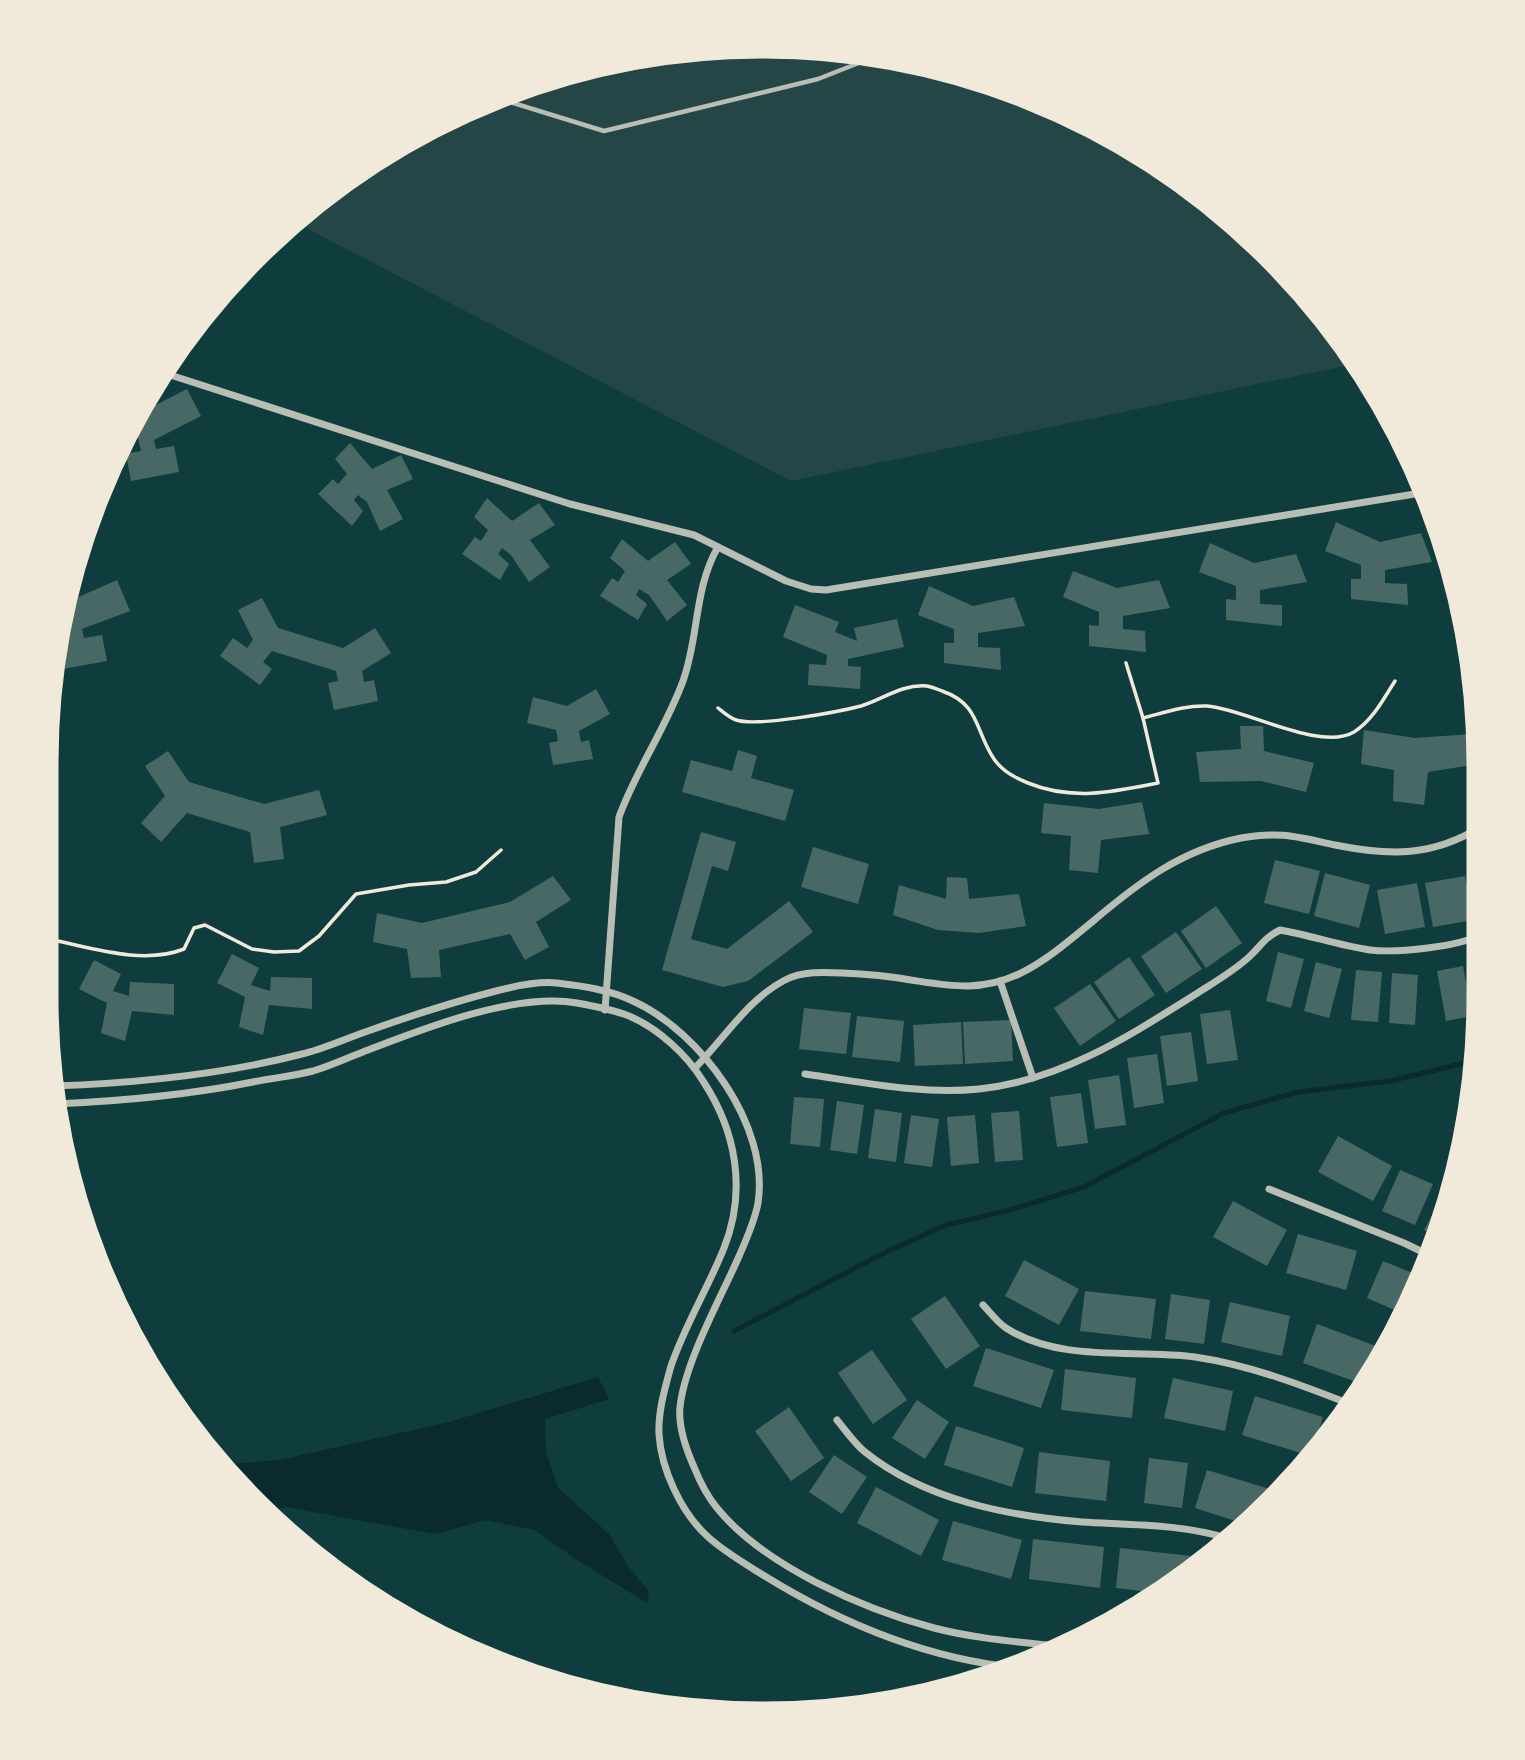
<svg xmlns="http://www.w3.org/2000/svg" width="1525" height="1760" viewBox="0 0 1525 1760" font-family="'Noto Sans',sans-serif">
  <rect width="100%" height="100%" fill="#0f3d3e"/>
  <polygon fill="#244646" points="810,44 949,67 1082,116 1201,191 1304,288 1359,363 791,481 289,219 403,138 531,80 669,48"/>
  <polygon fill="#0a2a2b" points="598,1377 609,1399 545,1419 546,1453 558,1488 609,1534 628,1566 649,1592 647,1603 574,1558 535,1530 485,1520 435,1534 286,1507 264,1513 216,1465 280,1460 449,1422"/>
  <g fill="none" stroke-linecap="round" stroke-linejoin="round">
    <polyline stroke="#0a2a2b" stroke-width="5" points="734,1331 888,1251 946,1225 1010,1210 1084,1187 1224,1113 1298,1092 1390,1081 1477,1060"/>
  </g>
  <g fill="#486865">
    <polygon points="187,389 201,416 154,440 156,449 174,446 179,472 131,481 126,454 141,451 138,438 123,433 139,407 146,410"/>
    <polygon points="350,443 372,469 401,455 413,479 387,490 403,519 380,531 367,502 358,495 354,500 363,511 352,526 318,494 333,479 338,484 347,474 335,459"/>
    <polygon points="487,498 512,521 539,503 555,525 530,540 550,567 529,582 511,555 502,548 498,554 509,564 500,580 462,554 475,537 481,541 488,530 474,517"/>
    <polygon points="1336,522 1380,542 1421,533 1432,562 1385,570 1385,583 1407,584 1408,605 1351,599 1351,579 1361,579 1361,565 1325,551"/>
    <polygon points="622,539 648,561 675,542 691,564 667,580 687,605 667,621 649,595 639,589 636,595 647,604 638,620 600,596 612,578 618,582 625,571 610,558"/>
    <polygon points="1210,543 1254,563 1296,554 1307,582 1260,590 1260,604 1282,605 1282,626 1226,620 1226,599 1236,600 1236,586 1199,572"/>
    <polygon points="1073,571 1117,588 1159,580 1170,608 1123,616 1123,629 1145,631 1146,652 1089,646 1089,625 1099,626 1099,612 1063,597"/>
    <polygon points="117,580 130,611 82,629 84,638 102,635 107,661 58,670 54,645 68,640 66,627 58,625 65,596 74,599"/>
    <polygon points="929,586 973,606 1014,597 1025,626 978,633 978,647 1000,648 1001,670 944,663 944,643 954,643 954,629 918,615"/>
    <polygon points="262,598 278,628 343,648 375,628 391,653 362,671 364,682 374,680 378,701 334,710 328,683 338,681 336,671 272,651 263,662 272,669 260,685 220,656 233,638 247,648 253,640 238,610"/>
    <polygon points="795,605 839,622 835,632 857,641 854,628 897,619 904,647 848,659 848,666 861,667 860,689 808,685 809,664 826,665 827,655 783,637"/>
    <polygon points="1468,664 1471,664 1478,697 1464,696"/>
    <polygon points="596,689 610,714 579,731 581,742 589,740 593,759 553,765 549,743 558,741 556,730 527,723 533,697 567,706"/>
    <polygon points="1240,726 1263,726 1264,751 1314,763 1306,792 1261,781 1200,782 1196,752 1241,749"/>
    <polygon points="1364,730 1415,738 1471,734 1478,764 1428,772 1424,805 1393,801 1394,770 1361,764"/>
    <polygon points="738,750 757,756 751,778 794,790 785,821 682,792 691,760 732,771"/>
    <polygon points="168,751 189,782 264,804 319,790 327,815 280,827 284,859 254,863 250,832 187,813 161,842 141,823 165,796 145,766"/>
    <polygon points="1142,802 1149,834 1101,840 1098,873 1069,870 1071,836 1041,833 1044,803 1099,809"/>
    <polygon points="701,832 736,842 728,871 712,866 691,939 727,949 789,901 813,932 748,981 723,987 662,970"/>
    <polygon points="813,847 869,864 858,904 801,887"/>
    <polygon points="1275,860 1320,871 1309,914 1264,903"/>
    <polygon points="1325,873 1370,885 1359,928 1314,916"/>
    <polygon points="553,876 571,900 536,922 549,947 525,960 510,934 439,950 441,977 411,978 407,949 373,942 377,913 422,923 510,902"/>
    <polygon points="1465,876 1473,920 1433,927 1425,883"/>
    <polygon points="947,877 967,878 969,899 1019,894 1026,926 979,933 938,930 893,915 899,885 946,899"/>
    <polygon points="1417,883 1425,927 1385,934 1377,890"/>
    <polygon points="1216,906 1242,943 1206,968 1181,931"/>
    <polygon points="1176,932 1202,969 1166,993 1141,956"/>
    <polygon points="1278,952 1304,959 1291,1008 1266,1001"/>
    <polygon points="232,954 259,968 251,985 270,991 271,977 312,978 312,1009 269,1005 263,1035 239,1027 245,997 217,983"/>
    <polygon points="1129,957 1155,995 1119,1019 1094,982"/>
    <polygon points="94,960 121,974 113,991 129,996 130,982 174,984 174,1015 132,1011 125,1041 101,1033 107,1003 79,989"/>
    <polygon points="1316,962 1342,969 1329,1018 1304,1011"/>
    <polygon points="1483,963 1483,998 1482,1002 1474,964"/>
    <polygon points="1463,966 1472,1016 1446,1021 1437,971"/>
    <polygon points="1356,970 1382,972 1378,1022 1351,1020"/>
    <polygon points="1392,973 1418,975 1415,1025 1389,1023"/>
    <polygon points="1090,984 1116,1021 1080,1046 1054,1008"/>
    <polygon points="804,1008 851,1013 846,1054 799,1049"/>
    <polygon points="1230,1010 1238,1060 1207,1064 1200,1014"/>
    <polygon points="857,1016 904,1021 900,1062 852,1057"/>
    <polygon points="1011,1020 1013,1061 965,1064 963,1022"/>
    <polygon points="961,1022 963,1064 915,1066 913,1025"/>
    <polygon points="1191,1032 1198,1081 1167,1086 1160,1036"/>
    <polygon points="1157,1054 1164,1103 1134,1108 1127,1058"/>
    <polygon points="1119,1075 1126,1125 1095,1129 1088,1080"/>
    <polygon points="1081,1093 1088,1143 1057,1147 1050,1097"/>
    <polygon points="794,1097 824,1099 820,1147 790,1144"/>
    <polygon points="837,1101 864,1105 857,1154 830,1150"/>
    <polygon points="875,1109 902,1113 896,1162 868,1158"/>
    <polygon points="1019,1111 1023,1160 995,1162 991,1113"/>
    <polygon points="911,1115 939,1119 932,1167 904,1163"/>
    <polygon points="975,1115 979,1163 951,1166 947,1117"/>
    <polygon points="1471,1118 1469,1138 1466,1148 1456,1142"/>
    <polygon points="1338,1136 1392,1166 1373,1201 1318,1172"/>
    <polygon points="1400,1170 1433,1184 1415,1225 1382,1211"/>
    <polygon points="1444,1194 1451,1198 1439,1238 1424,1230"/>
    <polygon points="1233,1201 1287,1230 1267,1266 1213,1237"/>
    <polygon points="1298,1234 1357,1251 1346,1290 1286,1273"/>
    <polygon points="1024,1260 1079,1289 1059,1325 1005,1296"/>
    <polygon points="1383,1261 1425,1278 1406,1315 1367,1298"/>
    <polygon points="1085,1291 1156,1299 1151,1339 1080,1331"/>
    <polygon points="1171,1294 1210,1300 1204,1344 1165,1339"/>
    <polygon points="945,1296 980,1346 946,1369 911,1319"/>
    <polygon points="1230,1302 1290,1316 1282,1356 1221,1342"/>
    <polygon points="1317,1324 1384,1349 1368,1386 1303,1363"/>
    <polygon points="986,1348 1054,1370 1041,1408 973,1386"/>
    <polygon points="872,1350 907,1400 873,1424 838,1373"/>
    <polygon points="1065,1369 1136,1378 1132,1418 1061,1410"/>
    <polygon points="1173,1378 1233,1391 1225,1431 1164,1418"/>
    <polygon points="1255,1396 1323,1417 1311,1456 1242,1435"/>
    <polygon points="917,1400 949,1422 925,1459 892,1438"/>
    <polygon points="789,1407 824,1458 791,1481 755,1431"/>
    <polygon points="956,1426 1024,1448 1012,1487 944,1465"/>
    <polygon points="1039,1452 1110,1461 1106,1501 1035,1493"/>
    <polygon points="834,1455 867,1477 842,1514 809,1492"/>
    <polygon points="1149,1458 1188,1463 1182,1508 1144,1503"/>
    <polygon points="1207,1470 1276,1491 1270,1509 1248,1525 1195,1508"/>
    <polygon points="876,1487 939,1520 921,1556 857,1523"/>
    <polygon points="953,1521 1022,1540 1011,1579 942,1560"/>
    <polygon points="1033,1539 1104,1547 1100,1588 1029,1579"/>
    <polygon points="1120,1548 1191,1556 1190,1570 1159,1593 1116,1588"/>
  </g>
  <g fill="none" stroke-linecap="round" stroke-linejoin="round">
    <g stroke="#f1e9da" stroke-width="3.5">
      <path d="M718 708C723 712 730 718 736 720 757 727 838 712 861 706 884 699 901 684 927 686 932 687 937 689 942 691 980 704 975 731 994 759 1002 771 1015 778 1028 783 1072 801 1113 792 1158 783L1143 718 1126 663"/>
      <path d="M1143 718C1163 713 1186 705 1207 706 1246 709 1320 752 1354 732 1373 720 1384 698 1395 681"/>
      <path d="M43 938C87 946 141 966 184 949L194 928 205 925 252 949 274 952 299 951 319 936 356 894 409 885 446 882 476 872 501 850"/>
    </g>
    <polyline stroke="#b8beb3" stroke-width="4.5" points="494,97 604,131 818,79 879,55"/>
    <g stroke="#b8beb3" stroke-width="7">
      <polyline points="161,372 570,504 694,535 786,581 811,589 826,590 1427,492"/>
      <polyline points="1470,834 1482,863"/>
      <polyline points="1000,981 1033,1078"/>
      <path d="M605 1010 619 817C636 770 666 728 683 681 699 637 694 588 718 547"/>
      <path d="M695 1068C724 1039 748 999 785 980 802 971 824 972 842 973 865 974 888 976 911 980 951 986 980 992 1019 974 1046 961 1069 941 1092 922 1138 883 1181 850 1241 838 1281 831 1297 837 1335 845 1390 856 1433 857 1482 826"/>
      <path d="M805 1074C862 1082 922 1095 979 1089 1060 1081 1129 1036 1196 994 1213 983 1234 971 1249 957 1261 946 1264 938 1280 930 1310 935 1340 946 1370 950 1397 953 1459 947 1483 934"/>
      <path d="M54 1086C137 1083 221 1075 302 1054 324 1049 347 1038 368 1031 410 1016 453 1002 496 991 515 986 537 981 557 983 583 986 610 990 633 1001 701 1032 770 1126 758 1203 755 1220 747 1238 740 1254 721 1298 685 1361 680 1407 678 1427 686 1449 694 1467 700 1482 707 1496 717 1508 764 1566 863 1609 934 1628 976 1639 1022 1642 1065 1647"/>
      <path d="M56 1104C123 1101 188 1095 253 1082 273 1078 294 1076 313 1071 330 1066 347 1058 363 1052 422 1029 515 992 577 1003 594 1006 614 1010 629 1016 658 1028 687 1055 703 1081 736 1131 747 1190 724 1248 708 1288 685 1325 671 1366 665 1388 658 1411 659 1434 661 1469 681 1512 707 1536 723 1551 744 1563 763 1575 842 1624 927 1659 1019 1668"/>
      <polyline points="1269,1189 1404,1243 1433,1257"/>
      <path d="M983 1305C990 1312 997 1322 1006 1328 1060 1363 1134 1349 1195 1357 1250 1365 1304 1386 1355 1406"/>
      <path d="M837 1420C846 1431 855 1444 865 1452 925 1500 1008 1516 1082 1522 1132 1525 1182 1524 1230 1539"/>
    </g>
  </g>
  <path d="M0 0H1525V1760H0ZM762 54H763A708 708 0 0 1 1471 762V998A708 708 0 0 1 763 1706H762A708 708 0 0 1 54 998V762A708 708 0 0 1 762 54Z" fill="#f1e9da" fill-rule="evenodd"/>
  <path fill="none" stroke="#f1e9da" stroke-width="9" d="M762 54H763A708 708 0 0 1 1471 762V998A708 708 0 0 1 763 1706H762A708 708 0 0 1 54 998V762A708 708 0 0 1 762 54Z"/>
</svg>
